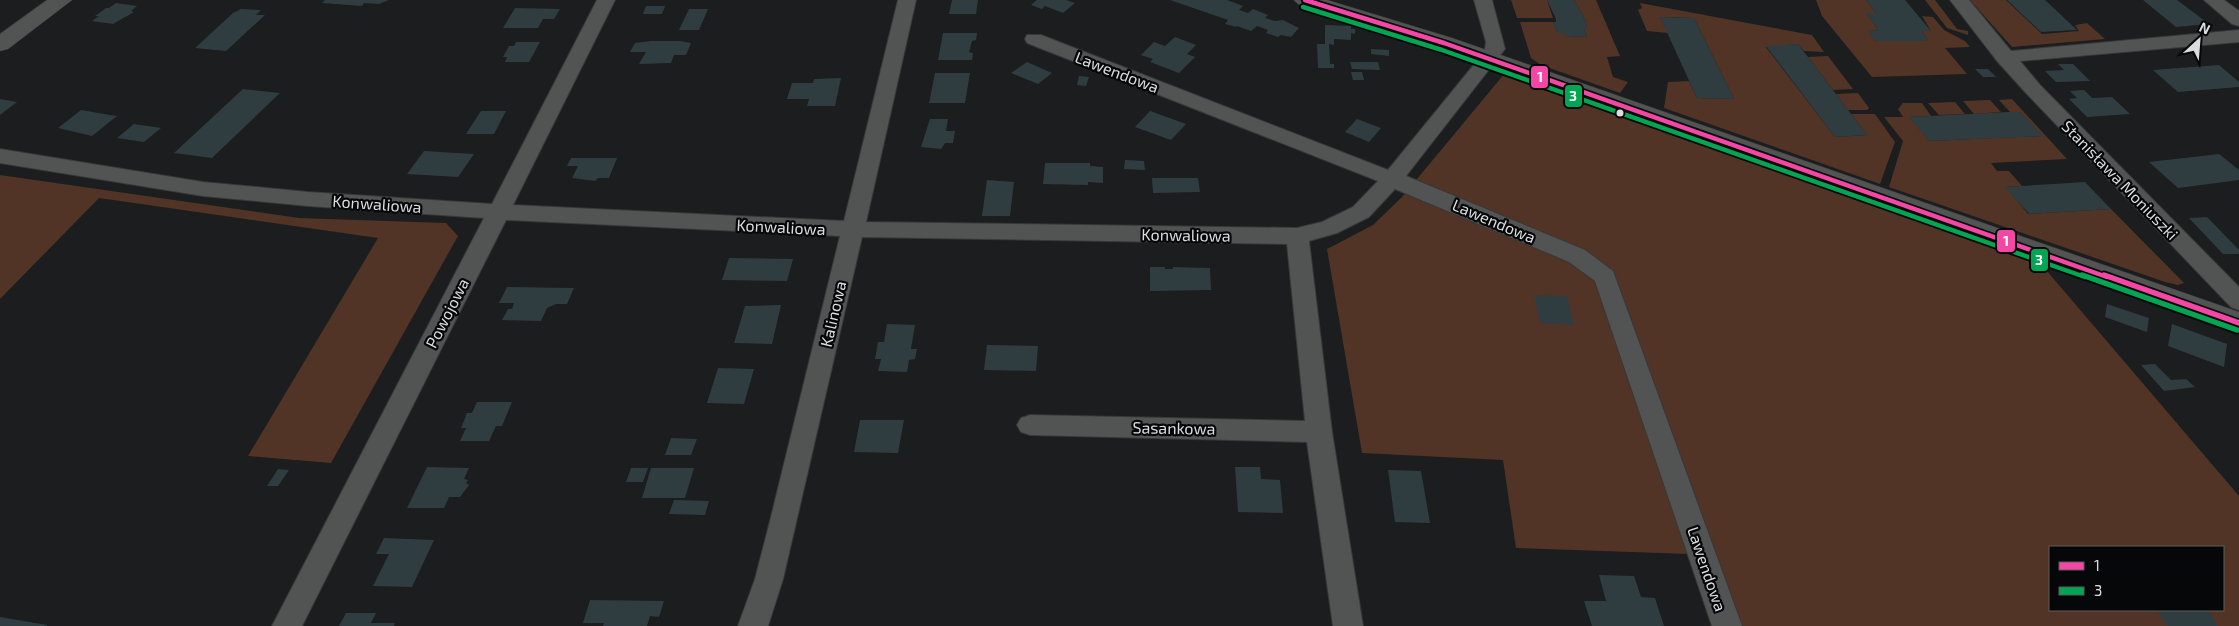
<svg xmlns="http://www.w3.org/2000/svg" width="2239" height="626" viewBox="0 0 2239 626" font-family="'Exo 2',sans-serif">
  <rect width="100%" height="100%" fill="#1b1d1e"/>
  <g fill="#513425" fill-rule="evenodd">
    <polygon points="1511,0 1547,0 1553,18 1517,18"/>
    <polygon points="1574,0 1596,0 1620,56 1607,57 1613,77 1628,82 1620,93 1541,65 1531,58 1520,22 1553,22 1558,33 1564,33 1566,36 1587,37 1584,29 1587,29 1585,19"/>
    <polygon points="1816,0 1866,0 1876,13 1867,14 1878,30 1869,31 1876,41 1928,41 1922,31 1931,31 1922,16 1933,17 1944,30 1965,41 1970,47 1945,48 1967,74 1872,77 1822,16"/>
    <polygon points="1925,0 1935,0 1957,29 1968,31 1968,35 1947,28"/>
    <polygon points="1970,0 2006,0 2042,34 2079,31 2075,25 2087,23 2105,39 2012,47"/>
    <polygon points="1640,3 1812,35 1824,52 1804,51 1798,44 1766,47 1835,137 1867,135 1851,114 1875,114 1895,142 1880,184 1664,108 1668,82 1689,81 1697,98 1734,99 1694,18 1660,17 1668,33 1647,31 1638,10 1642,8"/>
    <polygon points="1828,56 1853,89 1833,90 1808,57"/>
    <path d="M1505 73 2041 264 2239 496V626H1711L1688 554 1516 548 1503 460 1362 453 1327 249 1373 225 1402 197ZM2050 547H2223V610H2050Z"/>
    <polygon points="1858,93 1869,108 1867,110 1848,110 1836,94"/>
    <polygon points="2012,99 2067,159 1991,163 1997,171 2009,171 2022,186 2006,187 2028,214 2111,209 2184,283 2178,285 2165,282 1889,187 1903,141 1884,117 1903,117 1898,109 1903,103 1922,103 1931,116 1910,117 1929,141 2042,136 2020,112 2010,112 1999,100"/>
    <polygon points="1990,100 2001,112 1974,114 1963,101"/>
    <polygon points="1955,102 1965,114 1939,115 1928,103"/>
    <polygon points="0,175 299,218 446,223 458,236 331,463 248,456 378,238 99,198 0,299"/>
  </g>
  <g fill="#303d40">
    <polygon points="325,0 389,0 379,4 364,3 362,6 322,3"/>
    <polygon points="952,0 978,0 976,14 949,14"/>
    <polygon points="1037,0 1066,0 1075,3 1063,13 1045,6 1042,9 1031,5"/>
    <polygon points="1170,0 1227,0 1243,6 1239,10 1248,13 1253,9 1268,15 1265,18 1275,21 1283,20 1299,28 1291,37 1281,35 1278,37 1266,33 1268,30 1257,26 1251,31 1237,26 1236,27 1225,24 1228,20"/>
    <polygon points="1547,0 1574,0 1585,19 1587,29 1584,29 1587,37 1565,36 1564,33 1558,33 1553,22 1556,22 1556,19"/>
    <polygon points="1866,0 1905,0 1931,31 1922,31 1928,41 1876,41 1868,31 1878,30 1866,13 1876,13"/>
    <polygon points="2007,0 2045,0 2077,30 2041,32"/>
    <polygon points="2143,0 2177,0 2209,24 2176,27"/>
    <polygon points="116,3 137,6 131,11 134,12 113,24 92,21 99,16 95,16 106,8 109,8"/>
    <polygon points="646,6 665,6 662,14 643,14"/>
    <polygon points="515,8 560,9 554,19 543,19 538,28 503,28"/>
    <polygon points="241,9 261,10 256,15 265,15 226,51 195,48 233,13"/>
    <polygon points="689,9 708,9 699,30 679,30"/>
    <polygon points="1660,17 1694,18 1734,99 1697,98"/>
    <polygon points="1325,25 1351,26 1351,29 1355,29 1355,34 1351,33 1351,40 1334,39 1334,45 1329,44 1330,64 1334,64 1334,68 1318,68 1317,44 1325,44"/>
    <polygon points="943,33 977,33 976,40 972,41 969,52 973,53 972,60 938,60"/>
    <polygon points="1175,37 1196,45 1187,54 1195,57 1179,73 1150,62 1153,59 1141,55 1154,42 1165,46"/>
    <polygon points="651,41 680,41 691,43 686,55 674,55 671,63 639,64 646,52 630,52 635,43"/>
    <polygon points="516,42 540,42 529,62 505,62 507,57 503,57 509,46 514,46"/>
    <polygon points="1798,44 1808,57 1867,135 1835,137 1766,46"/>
    <polygon points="1371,49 1389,50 1389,56 1371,54"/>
    <polygon points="1027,62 1052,73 1038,84 1011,73"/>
    <polygon points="1350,62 1378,62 1380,70 1352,69"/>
    <polygon points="2058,64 2073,64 2090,81 2056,82 2045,71 2064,70"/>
    <polygon points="2219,65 2239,82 2239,87 2178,92 2153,70"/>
    <polygon points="1975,69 1988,69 1996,77 1983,77"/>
    <polygon points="1351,72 1362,72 1364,80 1353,80"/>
    <polygon points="935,73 970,73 965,103 929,103"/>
    <polygon points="1079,76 1089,77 1086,86 1077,85"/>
    <polygon points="841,78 835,106 807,106 809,99 787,99 792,83 813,83 814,79"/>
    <polygon points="243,89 280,93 212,158 174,153"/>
    <polygon points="2084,90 2092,98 2112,97 2130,114 2087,117 2069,99 2077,98 2070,91"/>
    <polygon points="0,99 17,102 0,115"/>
    <polygon points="81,110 110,115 117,116 92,136 58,128"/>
    <polygon points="481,111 506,111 494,134 466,134"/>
    <polygon points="1150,111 1186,124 1171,140 1135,127"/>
    <polygon points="2010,112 2020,112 2043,136 1929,141 1909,117"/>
    <polygon points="930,119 948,119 946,131 955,131 953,143 945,143 941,149 921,147"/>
    <polygon points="1357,119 1381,128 1369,142 1345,132"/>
    <polygon points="134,124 161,128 144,142 117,138"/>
    <polygon points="424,151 474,154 458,177 407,174"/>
    <polygon points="2219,154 2239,170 2239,180 2178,188 2149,162"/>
    <polygon points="571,158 617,158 609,178 598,178 595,181 572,178 578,166 567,166"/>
    <polygon points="1125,160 1144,161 1145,170 1124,169"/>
    <polygon points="1045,163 1090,163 1090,166 1103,167 1103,183 1088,182 1088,185 1043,184"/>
    <polygon points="1152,178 1198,178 1200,192 1153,193"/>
    <polygon points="987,180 1014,182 1010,216 982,216"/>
    <polygon points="2085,182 2111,209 2029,214 2005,187"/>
    <polygon points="2207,217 2239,250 2239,254 2223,254 2189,218"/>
    <polygon points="729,258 793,259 787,281 722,280"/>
    <polygon points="1150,267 1165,267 1165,269 1173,269 1173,267 1210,268 1211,290 1150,291"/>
    <polygon points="507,287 574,288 567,304 556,304 547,308 541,321 502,320 508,309 512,309 514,303 499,303"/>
    <polygon points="1534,295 1567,296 1574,325 1540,323"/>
    <polygon points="2107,304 2149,318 2147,332 2105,317"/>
    <polygon points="781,305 772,344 734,343 745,306"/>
    <polygon points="887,324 915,325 911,349 917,349 915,359 909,360 907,372 878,371 881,359 875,359 878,342 884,342"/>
    <polygon points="2172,324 2227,344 2224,367 2168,346"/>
    <polygon points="987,345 1038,346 1036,371 984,370"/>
    <polygon points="2155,364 2171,380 2186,379 2195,387 2164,391 2141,365"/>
    <polygon points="718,368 754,369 744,404 707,403"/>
    <polygon points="477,402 512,402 502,426 496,426 489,441 460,441 466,428 461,428 467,413 472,413"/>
    <polygon points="860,420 904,420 898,453 854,452"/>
    <polygon points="671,438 697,439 691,455 665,455"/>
    <polygon points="427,467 469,468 464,479 468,480 466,483 469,485 460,497 449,497 444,508 407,508"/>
    <polygon points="1235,467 1260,467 1261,479 1280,480 1283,513 1238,512"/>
    <polygon points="631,468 648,468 643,482 626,482"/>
    <polygon points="651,468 694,468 685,498 642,498"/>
    <polygon points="278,469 289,470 278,486 267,486"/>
    <polygon points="1388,470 1421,471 1430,523 1395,522"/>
    <polygon points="674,500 709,501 705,515 669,514"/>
    <polygon points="384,538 434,540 412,587 373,586 389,554 376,554"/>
    <polygon points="1599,575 1634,576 1641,597 1655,598 1664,626 1592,626 1584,601 1606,601"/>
    <polygon points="590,600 664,601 659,617 650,616 647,626 603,626 604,623 583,623"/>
    <polygon points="2157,610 2208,610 2218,626 2167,626"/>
    <polygon points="346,613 376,613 371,623 395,623 394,626 339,626"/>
    <polygon points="0,617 47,625 47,626 0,626"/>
  </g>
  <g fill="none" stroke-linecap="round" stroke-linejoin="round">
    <defs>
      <g id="minor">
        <polygon points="597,0 615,0 513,205 844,221 898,0 916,0 866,222 1297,228 1322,222 1353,207 1378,181 1027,43 1025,39 1027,35 1041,35 1388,170 1481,56 1485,49 1486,42 1474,0 1492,0 1505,49 1406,176 1585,250 1613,271 1742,626 1712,626 1595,281 1569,262 1395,189 1369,217 1337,233 1309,241 1332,432 1363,626 1333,626 1307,442 1030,435 1021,432 1017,425 1021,418 1030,415 1305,421 1287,244 862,237 783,579 768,626 738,626 755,579 769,525 840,236 506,220 302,626 272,626 484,218 308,206 203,196 0,163 0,149 203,182 308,192 492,204"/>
        <polygon points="1950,0 1969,0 2011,51 2239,30 2239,42 2020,61 2040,85 2239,287 2239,310 2231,307 2026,93 1997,61"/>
        <polygon points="2204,0 2224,0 2239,11 2239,26 2232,24"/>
      </g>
      <g id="tertiary">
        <polygon points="47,0 72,0 8,49 0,51 0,34"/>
        <polygon points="1294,0 1327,0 1452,38 2239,312 2239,333 1436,48 1298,4"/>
      </g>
    </defs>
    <use href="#minor" stroke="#373838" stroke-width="2"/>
    <use href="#tertiary" stroke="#373838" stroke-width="1"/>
    <use href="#minor" fill="#525353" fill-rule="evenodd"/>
    <use href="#tertiary" fill="#525353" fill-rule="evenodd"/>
    <defs>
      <polyline id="bus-1-far1" points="1305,0 1444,43 2107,277"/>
      <polyline id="bus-1" points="2104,275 2239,323"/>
      <polyline id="bus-2-far1" points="1303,7 1442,50 2085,277"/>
      <polyline id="bus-2" points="2082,275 2237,330"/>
    </defs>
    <use href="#bus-1-far1" stroke="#060708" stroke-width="8"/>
    <use href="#bus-1" stroke="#060708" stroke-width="9"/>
    <use href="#bus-2-far1" stroke="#060708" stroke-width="8"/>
    <use href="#bus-2" stroke="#060708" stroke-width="9"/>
    <use href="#bus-1-far1" stroke="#f346a5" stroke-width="4.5"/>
    <use href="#bus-1" stroke="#f346a5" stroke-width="5.5"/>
    <use href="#bus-2-far1" stroke="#00a651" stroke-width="4.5"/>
    <use href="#bus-2" stroke="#00a651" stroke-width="5.5"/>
  </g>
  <circle fill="#dbdedf" stroke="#060708" stroke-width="2" cx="1620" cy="113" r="4.5"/>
  <g text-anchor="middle" stroke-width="4.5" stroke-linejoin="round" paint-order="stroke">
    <g font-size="16" fill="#dbdedf" stroke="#060708">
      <text transform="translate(1117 72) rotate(21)" y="6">Lawendowa</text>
      <text transform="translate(2120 180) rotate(46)" y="6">Stanisława Moniuszki</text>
      <text transform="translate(377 204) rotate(4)" y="6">Konwaliowa</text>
      <text transform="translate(1494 221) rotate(23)" y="6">Lawendowa</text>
      <text transform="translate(781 227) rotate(3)" y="6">Konwaliowa</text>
      <text transform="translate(1186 235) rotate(1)" y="6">Konwaliowa</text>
      <text transform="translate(447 313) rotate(-63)" y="6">Powojowa</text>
      <text transform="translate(833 314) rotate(-77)" y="6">Kalinowa</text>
      <text transform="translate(1174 428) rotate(1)" y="6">Sasankowa</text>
      <text transform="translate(1707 569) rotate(71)" y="6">Lawendowa</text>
    </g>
  </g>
  <g stroke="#060708" stroke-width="2">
    <rect x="1530" y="65" width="19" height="24" rx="5" fill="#f346a5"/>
    <rect x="1564" y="84" width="19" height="24" rx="5" fill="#00a651"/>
    <rect x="1996" y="229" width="20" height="24" rx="5" fill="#f346a5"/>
    <rect x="2030" y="248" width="19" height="24" rx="5" fill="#00a651"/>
  </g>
  <g font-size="14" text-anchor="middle" font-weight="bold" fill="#fff">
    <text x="1540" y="82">1</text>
    <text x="1573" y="101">3</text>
    <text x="2006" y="246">1</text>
    <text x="2039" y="265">3</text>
  </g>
  <rect x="2049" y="546" width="175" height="65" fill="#060708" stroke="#5b5d5e"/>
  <rect x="2059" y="562" width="25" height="8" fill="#f346a5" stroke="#5b5d5e"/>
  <text x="2094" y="571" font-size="15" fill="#dbdedf">1</text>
  <rect x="2059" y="587" width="25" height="8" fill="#00a651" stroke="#5b5d5e"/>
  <text x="2094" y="596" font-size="15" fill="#dbdedf">3</text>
  <g transform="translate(2199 40) rotate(26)" stroke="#060708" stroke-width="4" paint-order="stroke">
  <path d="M0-4L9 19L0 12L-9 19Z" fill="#dbdedf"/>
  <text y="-8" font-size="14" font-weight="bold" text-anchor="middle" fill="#dbdedf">N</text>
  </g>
</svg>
